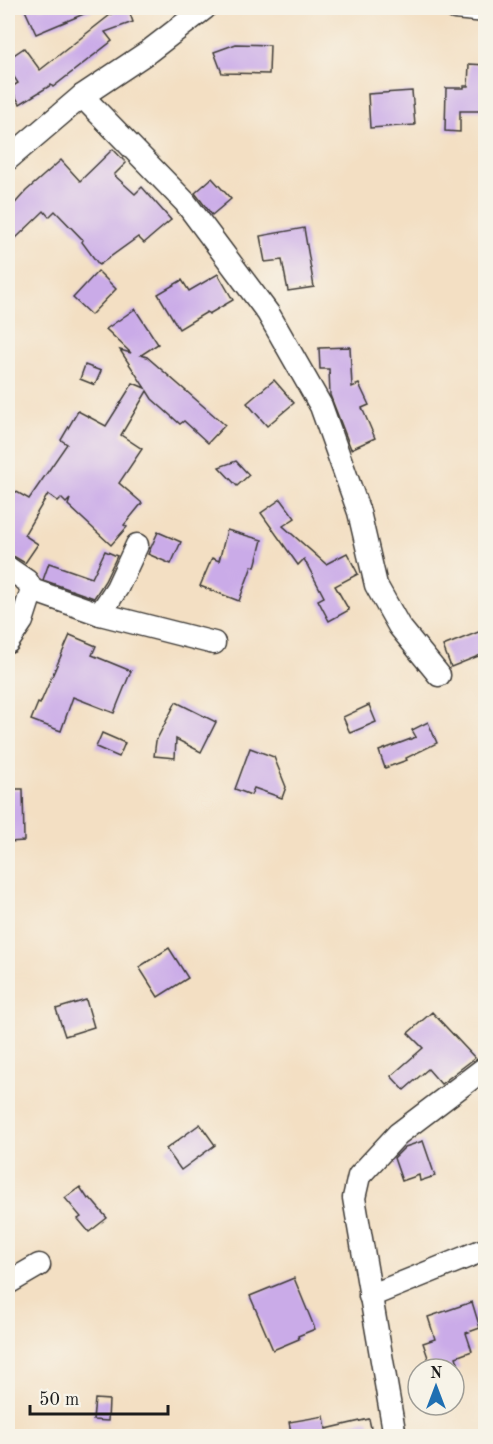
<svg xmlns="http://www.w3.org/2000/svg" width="493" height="1444" viewBox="0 0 493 1444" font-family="'Old Standard TT',serif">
  <rect width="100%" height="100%" fill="#f7f3e8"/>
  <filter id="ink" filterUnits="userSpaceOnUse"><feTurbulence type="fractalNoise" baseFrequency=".0167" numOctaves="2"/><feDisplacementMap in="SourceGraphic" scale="12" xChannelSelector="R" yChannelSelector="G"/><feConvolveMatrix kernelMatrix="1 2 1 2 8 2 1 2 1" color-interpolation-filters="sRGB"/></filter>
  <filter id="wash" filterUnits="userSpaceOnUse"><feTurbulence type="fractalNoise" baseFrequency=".008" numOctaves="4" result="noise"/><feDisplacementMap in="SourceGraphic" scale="24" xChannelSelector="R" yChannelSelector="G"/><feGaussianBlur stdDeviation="1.35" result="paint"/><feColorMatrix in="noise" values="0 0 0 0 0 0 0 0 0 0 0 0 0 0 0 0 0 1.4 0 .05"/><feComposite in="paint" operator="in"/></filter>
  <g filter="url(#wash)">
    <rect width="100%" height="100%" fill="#f3dfc3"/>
    <g id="blocks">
      <g fill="#caabe8">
        <polygon points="24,8 98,8 36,34"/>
        <polygon points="119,8 128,8 133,22 105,32 112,41 53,87 51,85 20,104 10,88 18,83 8,68 8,59 24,48 40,70"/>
        <polygon points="236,44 270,45 269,74 222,73 214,52"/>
        <polygon points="469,64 486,65 486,111 460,111 460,132 445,131 446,88 464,88 464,86 468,86"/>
        <polygon points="412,91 415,125 370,128 368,94"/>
        <polygon points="113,149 126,163 114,175 135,194 142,187 171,220 144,243 138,237 99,265 82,242 83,240 55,211 49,217 44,211 15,239 8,231 8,211 26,191 61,160 80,181"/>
        <polygon points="212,178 231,199 212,215 195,193"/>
        <polygon points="304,228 314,287 288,291 282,260 265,262 260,236"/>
        <polygon points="98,271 116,289 91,315 73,298"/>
        <polygon points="218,274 233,300 209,314 207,312 179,329 158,294 182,280 189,291"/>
        <polygon points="135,309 158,344 141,355 147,357 225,425 208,443 184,421 180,424 152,399 147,391 121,435 142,449 119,483 142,503 124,525 127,527 111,545 68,505 70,499 66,503 61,498 58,501 48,494 24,535 38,544 25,563 15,557 8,555 8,487 29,499 67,444 61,440 78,411 106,426 133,383 145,388 120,350 131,353 106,329"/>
        <polygon points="350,347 352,387 359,384 369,405 362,408 375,438 351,449 330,395 329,369 320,369 319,348"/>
        <polygon points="85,365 101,371 95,385 80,379"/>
        <polygon points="274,380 294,403 267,426 247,403"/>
        <polygon points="236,461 249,475 237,486 219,467"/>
        <polygon points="281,499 295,518 283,526 326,564 347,553 358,574 335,586 349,610 329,621 318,600 324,597 304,559 298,565 261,513"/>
        <polygon points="227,530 262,540 255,567 252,566 239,601 200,586 212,558 219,561"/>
        <polygon points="158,532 181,542 171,564 148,554"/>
        <polygon points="105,551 117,556 105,581 94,598 43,580 49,563 92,578"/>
        <polygon points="486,629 486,653 451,667 443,646"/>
        <polygon points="70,635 96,646 92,655 131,671 114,713 73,697 61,731 31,720 38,703 40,704"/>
        <polygon points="176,702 216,722 201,752 176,739 175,758 154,756 156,741"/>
        <polygon points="369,705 376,722 350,733 343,717"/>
        <polygon points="428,722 437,743 406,758 407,760 385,768 379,751 416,737 412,730"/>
        <polygon points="102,733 125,743 119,757 96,747"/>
        <polygon points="250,748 274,757 286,787 282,798 254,788 251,795 235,789"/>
        <polygon points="8,789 23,789 24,841 8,842"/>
        <polygon points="169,948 188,978 158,997 139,967"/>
        <polygon points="86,1000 94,1027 65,1036 56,1009"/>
        <polygon points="432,1012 475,1058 441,1084 428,1069 404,1090 391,1076 423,1048 408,1033"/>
        <polygon points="200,1124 215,1145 181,1170 166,1149"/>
        <polygon points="423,1141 435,1176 420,1181 419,1175 402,1181 394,1158 405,1147"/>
        <polygon points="80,1187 88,1199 90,1198 107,1218 89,1232 78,1219 81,1217 65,1198"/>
        <polygon points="294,1278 315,1329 298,1336 299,1339 273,1350 250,1296"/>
        <polygon points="472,1302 480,1328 466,1333 472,1351 456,1357 460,1369 432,1369 423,1343 435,1339 428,1317"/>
        <polygon points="95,1399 109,1400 108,1421 93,1420"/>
        <polygon points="324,1416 326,1429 369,1419 373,1437 292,1437 289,1422"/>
      </g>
    </g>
  </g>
  <g filter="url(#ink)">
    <use href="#blocks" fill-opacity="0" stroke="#3c3935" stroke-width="1.5"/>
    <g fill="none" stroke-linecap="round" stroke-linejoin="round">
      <defs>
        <g id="minor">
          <polyline points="455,8 486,11"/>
          <polyline points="82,96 185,202 268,313 321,406 359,512 376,585 399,626 439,675"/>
          <polyline points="8,159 82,96 148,52 205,8"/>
          <polyline points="8,568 27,581 32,590 22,621 8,642"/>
          <polyline points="32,590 100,614 214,643"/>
          <polyline points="100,614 117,588 137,545"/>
          <polyline points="8,1283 39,1265"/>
          <polyline points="370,1296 486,1249"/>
          <polyline points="395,1436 354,1198 359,1176 398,1134 485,1068"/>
        </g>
      </defs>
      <use href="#minor" stroke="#3c3935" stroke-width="25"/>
      <use href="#minor" stroke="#fff" stroke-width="22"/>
    </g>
  </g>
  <rect width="493" height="1444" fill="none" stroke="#f7f3e8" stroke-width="30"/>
  <g transform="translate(436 1387)"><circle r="28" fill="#f7f3e8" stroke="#9f9d96" stroke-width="1.5"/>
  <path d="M0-4.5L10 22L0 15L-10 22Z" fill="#1f6fb2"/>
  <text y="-9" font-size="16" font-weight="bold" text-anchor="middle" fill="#1c1c1c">N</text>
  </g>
  <path d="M30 1405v9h138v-9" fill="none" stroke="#1c1c1c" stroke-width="3"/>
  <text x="39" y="1405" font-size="18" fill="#1c1c1c" stroke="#f7f3e8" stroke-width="4.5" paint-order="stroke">50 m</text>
</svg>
